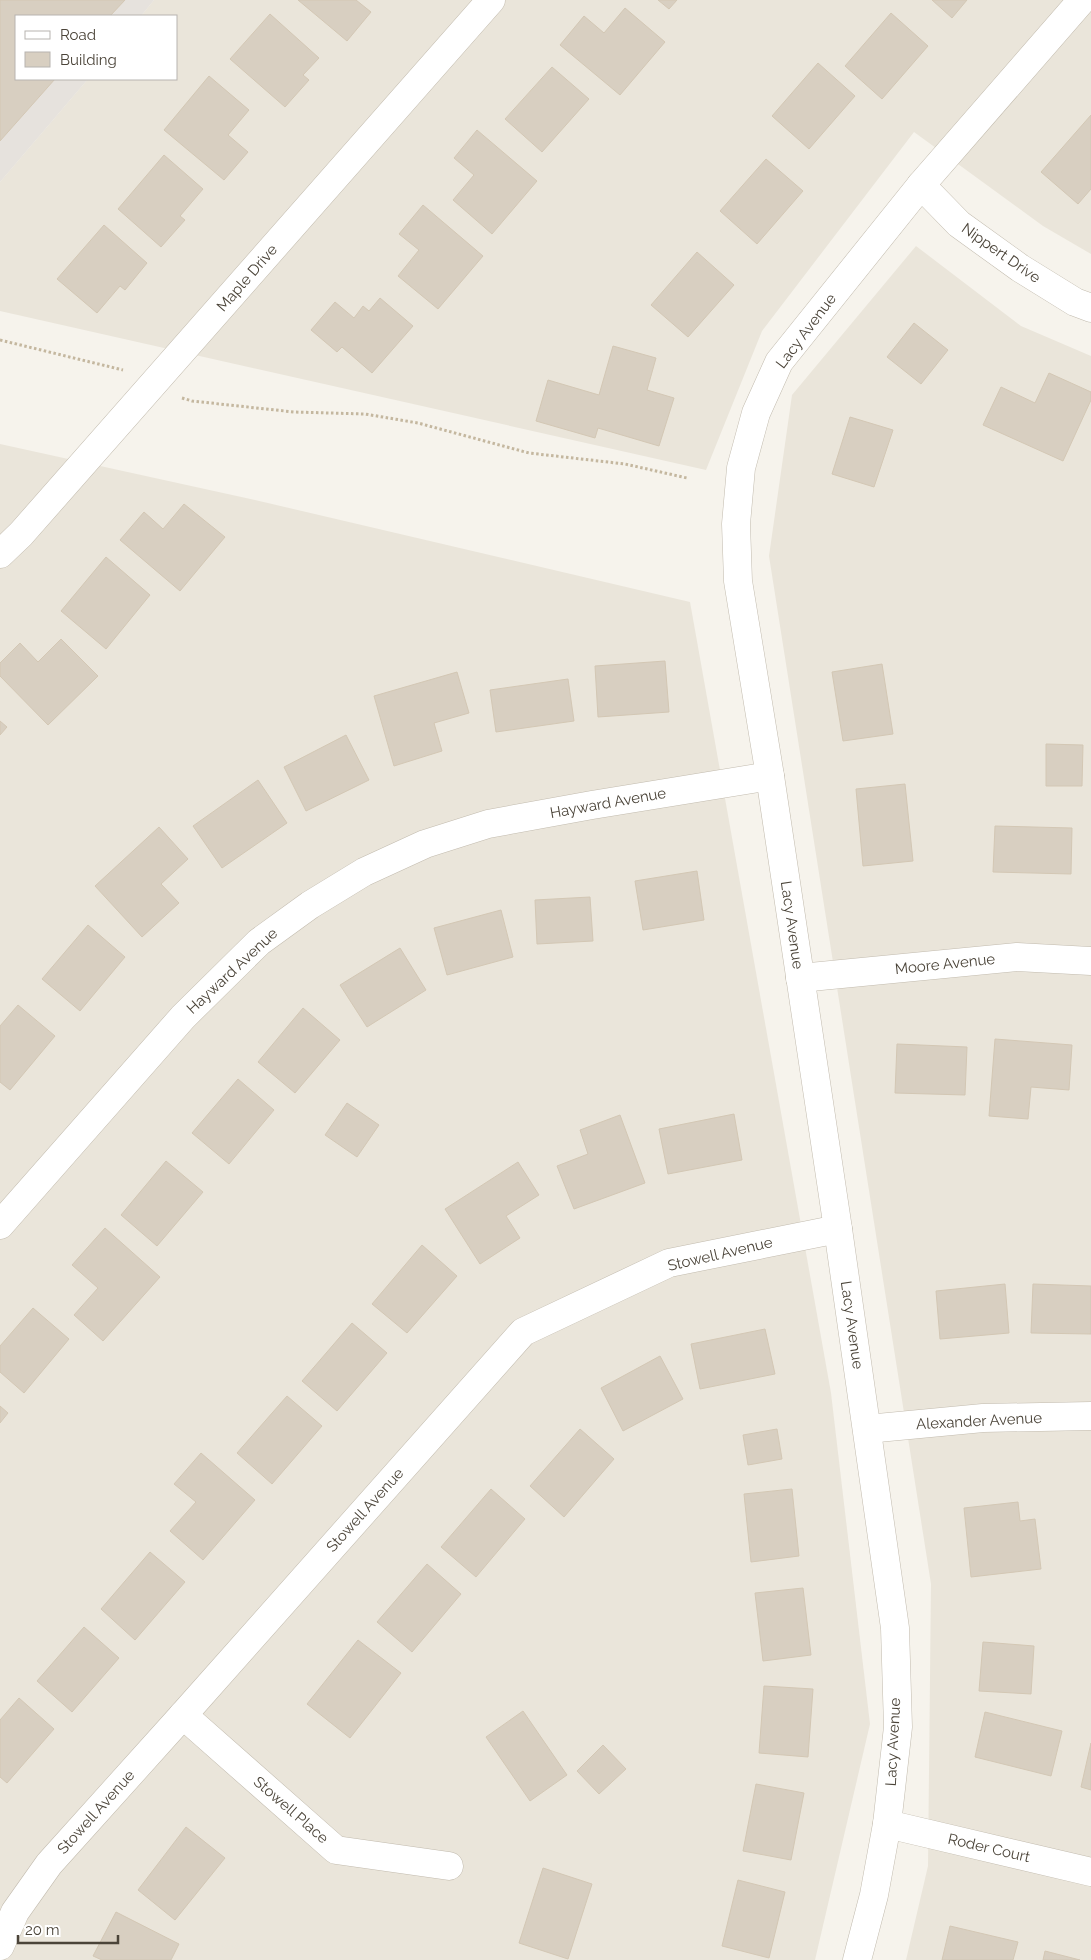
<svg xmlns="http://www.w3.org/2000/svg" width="1091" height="1960" viewBox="0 0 1091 1960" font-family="Raleway,sans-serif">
  <rect width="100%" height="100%" fill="#f6f3ec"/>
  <g fill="#eae5da">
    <polygon points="154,0 1091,0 1091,254 1043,226 914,132 762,331 706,470 0,311 0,182 88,79 176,79 176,16 141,16"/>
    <polygon points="916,246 1021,326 1091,356 1091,1960 906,1960 928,1866 931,1584 769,556 792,395"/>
    <polygon points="0,444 255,500 690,602 831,1393 870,1724 815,1960 0,1960"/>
  </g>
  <polygon fill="#e6e2dd" points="0,0 154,0 141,16 16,16 16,79 88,79 0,182"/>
  <g fill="#d8cfc1" stroke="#d3c7b4">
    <polygon points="0,0 125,0 110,16 16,16 16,79 55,79 0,141"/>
    <polygon points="298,0 356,0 371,12 347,41"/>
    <polygon points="658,0 677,0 669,9"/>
    <polygon points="932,0 967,0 952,18"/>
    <polygon points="625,8 665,42 620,95 560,45 584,16 604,33"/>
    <polygon points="891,13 928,46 882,99 845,66"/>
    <polygon points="270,14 319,58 303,75 309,80 285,107 230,59"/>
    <polygon points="818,63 855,96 809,149 772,116"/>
    <polygon points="552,67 589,99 542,152 505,119"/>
    <polygon points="209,76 249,110 228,135 248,152 224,180 164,130"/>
    <polygon points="1091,115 1091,189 1078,204 1041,172"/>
    <polygon points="477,130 537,181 492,234 453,200 474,175 454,158"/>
    <polygon points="164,155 203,189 180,216 185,220 161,247 118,209"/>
    <polygon points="766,159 803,191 757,244 720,211"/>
    <polygon points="423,205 483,256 438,309 398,276 419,250 399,234"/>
    <polygon points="104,225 147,263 125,290 120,286 97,313 57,279"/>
    <polygon points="697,252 734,285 688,337 651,305"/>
    <polygon points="380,298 413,326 372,373 342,347 337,352 311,330 335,302 354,318 363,306 369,311"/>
    <polygon points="914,323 948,350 921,384 887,357"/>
    <polygon points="613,346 656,358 647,390 674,398 659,446 598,428 595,438 536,421 548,380 599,395"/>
    <polygon points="1049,373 1091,392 1091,400 1063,461 983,425 1001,387 1035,403"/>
    <polygon points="850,417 893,430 874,487 832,474"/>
    <polygon points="184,504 225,537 180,591 120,540 144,512 163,529"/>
    <polygon points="106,557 150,595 106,649 61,611"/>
    <polygon points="61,639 98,676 48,725 0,676 0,663 20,643 38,662"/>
    <polygon points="665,661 669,712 598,717 595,666"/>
    <polygon points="882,664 893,734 843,741 832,672"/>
    <polygon points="457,672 469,713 434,723 442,751 394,766 374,696"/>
    <polygon points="568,679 574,721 496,732 490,690"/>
    <polygon points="0,721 7,727 0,735"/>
    <polygon points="346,735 369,780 306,811 284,767"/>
    <polygon points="1046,744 1083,745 1082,786 1046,786"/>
    <polygon points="258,780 287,823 222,868 193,826"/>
    <polygon points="905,784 913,861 863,866 856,789"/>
    <polygon points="995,826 1072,828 1071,874 993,872"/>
    <polygon points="159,827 188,859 161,884 179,903 142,937 95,886"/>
    <polygon points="697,871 704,920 643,930 635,881"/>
    <polygon points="590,897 593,941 537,944 535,900"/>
    <polygon points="501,910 513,957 447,975 434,928"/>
    <polygon points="88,925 125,957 80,1011 42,979"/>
    <polygon points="400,948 426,990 367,1027 340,985"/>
    <polygon points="18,1005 55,1036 10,1090 0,1082 0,1026"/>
    <polygon points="303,1008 340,1040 295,1093 258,1062"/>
    <polygon points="995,1039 1072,1045 1069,1090 1031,1087 1028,1119 989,1116"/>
    <polygon points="897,1044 967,1047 965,1095 895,1093"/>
    <polygon points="238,1079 274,1110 229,1164 192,1133"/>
    <polygon points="347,1103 379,1125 357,1157 325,1135"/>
    <polygon points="734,1114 742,1160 668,1174 659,1129"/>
    <polygon points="620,1115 645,1183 574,1209 557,1166 588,1154 580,1130"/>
    <polygon points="166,1161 203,1192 157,1246 121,1215"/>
    <polygon points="518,1162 539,1195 506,1216 520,1238 480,1264 445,1209"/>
    <polygon points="105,1228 160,1277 103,1341 74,1315 98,1288 72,1265"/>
    <polygon points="422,1245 457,1276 407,1333 372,1304"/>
    <polygon points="1005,1284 1009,1333 940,1339 936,1291"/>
    <polygon points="1033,1284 1091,1286 1091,1334 1031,1333"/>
    <polygon points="33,1308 69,1339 24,1393 0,1372 0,1346"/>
    <polygon points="352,1323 387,1353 337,1411 302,1381"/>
    <polygon points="765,1329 775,1374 700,1389 691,1344"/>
    <polygon points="660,1356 683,1399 623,1431 601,1388"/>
    <polygon points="287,1396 322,1426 272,1484 237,1453"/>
    <polygon points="0,1406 8,1413 0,1423"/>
    <polygon points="580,1429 614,1459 564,1517 530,1486"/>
    <polygon points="777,1429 782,1459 748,1465 743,1435"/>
    <polygon points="201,1453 255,1500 203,1560 170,1531 196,1502 174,1484"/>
    <polygon points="491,1489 525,1519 476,1577 441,1547"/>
    <polygon points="792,1489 799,1556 751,1562 744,1494"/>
    <polygon points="1018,1502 1020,1521 1035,1519 1041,1569 971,1577 964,1508"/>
    <polygon points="150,1552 185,1582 135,1640 101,1609"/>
    <polygon points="427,1564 461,1594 412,1652 377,1622"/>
    <polygon points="803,1588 811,1655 763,1661 755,1593"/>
    <polygon points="84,1627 119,1658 72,1712 37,1681"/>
    <polygon points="358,1640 401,1673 350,1738 307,1704"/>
    <polygon points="983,1642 1034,1646 1031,1694 979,1691"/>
    <polygon points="764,1686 813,1689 808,1757 759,1753"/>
    <polygon points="19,1698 54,1729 7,1783 0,1777 0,1720"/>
    <polygon points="523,1711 567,1775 530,1801 486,1737"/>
    <polygon points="985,1712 1062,1731 1051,1776 975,1757"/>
    <polygon points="1091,1743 1091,1790 1081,1787"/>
    <polygon points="603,1745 626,1769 599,1794 577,1771"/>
    <polygon points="756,1784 804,1793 791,1860 743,1851"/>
    <polygon points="186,1827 225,1858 175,1920 138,1890"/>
    <polygon points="543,1868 592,1884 568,1959 519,1943"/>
    <polygon points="738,1880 785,1892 769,1958 722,1946"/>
    <polygon points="116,1912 179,1944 171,1960 102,1960 93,1956"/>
    <polygon points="950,1926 1018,1942 1013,1960 942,1960"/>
    <polygon points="1045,1951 1080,1960 1043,1960"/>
  </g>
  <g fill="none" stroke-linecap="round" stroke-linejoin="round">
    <defs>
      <g id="minor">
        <polyline points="921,185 959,224 1020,268 1075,302 1091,308"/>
        <polyline points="0,554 21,534 491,0"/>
        <polyline points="800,978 1017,957 1091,961"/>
        <polyline points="0,1225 183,1017 259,942 310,905 364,872 425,844 488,824 592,805 770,776"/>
        <polyline points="867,1429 983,1418 1091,1416"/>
        <polyline points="183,1715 336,1850 449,1866"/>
        <polyline points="887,1824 1091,1872"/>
        <polyline points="0,1946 15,1912 49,1864 183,1715 523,1332 669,1263 838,1229"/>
        <polyline points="857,1960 874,1895 887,1824 898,1727 895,1628 838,1229 770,776 738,581 736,524 741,468 756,413 779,362 921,185 1082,0"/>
      </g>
    </defs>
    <use href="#minor" stroke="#c2bbae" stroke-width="29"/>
    <g stroke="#c4b79f" stroke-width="3" stroke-dasharray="2.5 2.5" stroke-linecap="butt">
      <polyline points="0,340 123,370"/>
      <polyline points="182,398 192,401 294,412 365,414 418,423 529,453 625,464 687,478"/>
    </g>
    <use href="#minor" stroke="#fff" stroke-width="28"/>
  </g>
  <g text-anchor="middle" stroke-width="4" stroke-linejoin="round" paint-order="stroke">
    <g font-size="15" fill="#4b4439" stroke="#fff">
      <text transform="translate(1001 253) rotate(35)" y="5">Nippert Drive</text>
      <text transform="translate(247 278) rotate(-49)" y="5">Maple Drive</text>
      <text transform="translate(806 331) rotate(-53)" y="5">Lacy Avenue</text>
      <text transform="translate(608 803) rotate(-10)" y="5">Hayward Avenue</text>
      <text transform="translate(792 925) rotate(82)" y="5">Lacy Avenue</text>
      <text transform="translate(945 964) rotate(-6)" y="5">Moore Avenue</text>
      <text transform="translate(232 971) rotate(-43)" y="5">Hayward Avenue</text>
      <text transform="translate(720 1254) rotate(-13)" y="5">Stowell Avenue</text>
      <text transform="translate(852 1325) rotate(82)" y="5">Lacy Avenue</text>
      <text transform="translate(979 1421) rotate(-3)" y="5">Alexander Avenue</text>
      <text transform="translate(365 1510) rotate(-48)" y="5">Stowell Avenue</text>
      <text transform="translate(893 1742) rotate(-87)" y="5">Lacy Avenue</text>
      <text transform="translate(291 1810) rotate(41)" y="5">Stowell Place</text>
      <text transform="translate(96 1812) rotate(-48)" y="5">Stowell Avenue</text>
      <text transform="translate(989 1848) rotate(13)" y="5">Roder Court</text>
    </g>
  </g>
  <rect x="15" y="15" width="162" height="65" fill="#ffffff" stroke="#b7b4b0"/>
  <rect x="25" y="31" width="25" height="8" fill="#ffffff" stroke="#b7b4b0"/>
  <text x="60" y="40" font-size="15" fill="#4b4439">Road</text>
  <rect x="25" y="52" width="25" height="15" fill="#d8cfc1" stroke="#b7b4b0"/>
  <text x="60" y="65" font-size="15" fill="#4b4439">Building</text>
  <path d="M18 1935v8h100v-8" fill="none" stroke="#4b4439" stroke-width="2.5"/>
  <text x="25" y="1935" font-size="15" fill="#4b4439" stroke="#ffffff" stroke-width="4" paint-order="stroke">20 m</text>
</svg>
